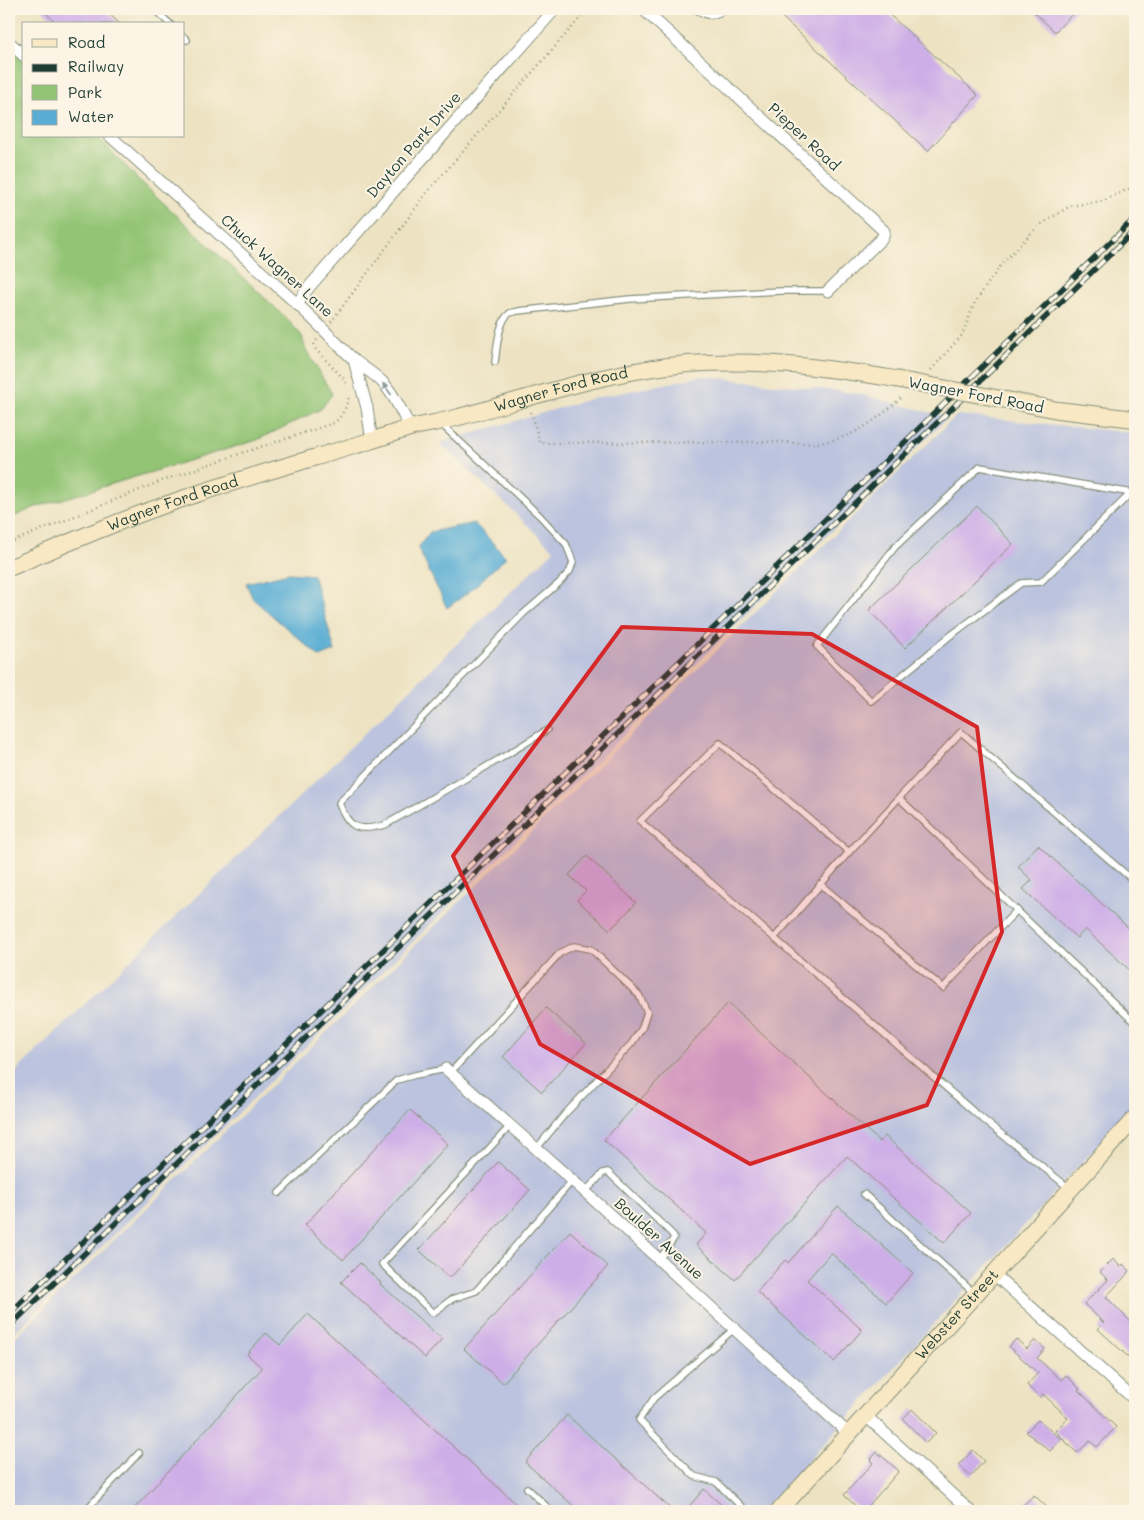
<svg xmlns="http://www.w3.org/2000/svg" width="1144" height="1520" viewBox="0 0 1144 1520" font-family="Mali,sans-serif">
  <rect width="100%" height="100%" fill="#fcf5e5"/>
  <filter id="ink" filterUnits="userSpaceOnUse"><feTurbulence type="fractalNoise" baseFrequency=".02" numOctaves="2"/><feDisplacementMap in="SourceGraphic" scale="10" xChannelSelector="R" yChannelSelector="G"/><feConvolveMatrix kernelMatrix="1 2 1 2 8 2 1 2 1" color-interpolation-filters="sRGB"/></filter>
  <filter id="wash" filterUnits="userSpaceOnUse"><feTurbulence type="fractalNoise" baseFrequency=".0096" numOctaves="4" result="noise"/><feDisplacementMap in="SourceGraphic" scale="20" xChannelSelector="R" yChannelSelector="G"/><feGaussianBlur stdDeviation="1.12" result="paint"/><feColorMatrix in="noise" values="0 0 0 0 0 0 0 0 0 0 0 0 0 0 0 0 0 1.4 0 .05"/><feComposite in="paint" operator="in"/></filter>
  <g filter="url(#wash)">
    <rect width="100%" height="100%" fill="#ede3c3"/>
    <g fill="#bbc3de">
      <polygon points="703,376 855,393 948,417 9,1338 9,1078 554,550 440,443 590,399"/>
      <polygon points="957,415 1135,433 1135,1105 762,1511 9,1511 9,1343"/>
    </g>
    <polygon fill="#93c475" stroke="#598054" points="9,44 24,59 24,136 97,136 138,179 285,317 302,336 305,348 332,394 321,409 257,440 33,508 9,519"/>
    <g fill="#59add4" stroke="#3c7584">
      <polygon points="474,523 506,557 470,591 447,608 418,548 430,532"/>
      <polygon points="289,573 313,575 335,651 320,657 253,599 246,583"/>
    </g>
    <g id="blocks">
      <g fill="#ceaee7">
        <polygon points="42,9 104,9 120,24 57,24"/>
        <polygon points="773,9 883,9 978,95 928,151"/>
        <polygon points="1031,9 1077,9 1055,32"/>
        <polygon points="977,506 1013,544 905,648 869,610"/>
        <polygon points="1038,845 1135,934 1135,975 1085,929 1077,938 1023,889 1032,880 1018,867"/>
        <polygon points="587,856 636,903 610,930 577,900 586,891 569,875"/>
        <polygon points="728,1003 880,1142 885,1136 971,1213 944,1243 847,1156 735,1280 696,1245 706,1233 604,1140"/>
        <polygon points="546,1008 586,1043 542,1092 503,1057"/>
        <polygon points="410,1110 448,1144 343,1260 305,1225"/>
        <polygon points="498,1162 530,1190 450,1278 419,1250"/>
        <polygon points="838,1206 913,1273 886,1303 831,1253 807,1280 862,1330 834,1362 757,1292 785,1260 788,1263"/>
        <polygon points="570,1231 608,1266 503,1383 464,1349"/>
        <polygon points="1113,1259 1121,1267 1123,1264 1130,1271 1106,1297 1135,1326 1135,1363 1098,1329 1104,1323 1084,1304 1108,1280 1100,1272"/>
        <polygon points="360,1263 381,1283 380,1284 442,1339 425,1358 341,1282"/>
        <polygon points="308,1314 524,1511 132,1511 262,1368 247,1354 266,1333 280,1345"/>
        <polygon points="1016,1339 1027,1349 1035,1340 1045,1349 1037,1358 1061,1380 1066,1375 1080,1389 1078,1390 1116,1427 1097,1447 1090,1441 1077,1453 1055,1431 1068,1418 1043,1394 1040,1398 1027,1385 1038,1373 1009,1347"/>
        <polygon points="912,1409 936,1433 926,1443 903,1419"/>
        <polygon points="567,1415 673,1511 579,1511 525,1462"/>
        <polygon points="1038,1420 1061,1439 1050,1451 1026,1432"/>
        <polygon points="973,1450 984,1461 971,1476 959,1465"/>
        <polygon points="877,1452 899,1471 864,1511 861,1511 844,1495 873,1463 870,1460"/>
        <polygon points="704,1489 728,1511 685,1511"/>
        <polygon points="1034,1495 1051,1511 1017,1511"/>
      </g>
    </g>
  </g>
  <g filter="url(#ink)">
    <use href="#blocks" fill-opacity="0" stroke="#86907c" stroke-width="1"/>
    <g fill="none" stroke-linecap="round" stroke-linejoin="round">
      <defs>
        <g id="lane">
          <polyline points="154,9 170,24"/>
          <path d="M695 9C709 18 713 17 727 9"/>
          <polyline points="184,37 187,40"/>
          <path d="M495 362C497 349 498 321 510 313 512 312 515 312 518 311L630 299 780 291H828"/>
          <path d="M441 424 540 516 566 544 573 562 570 571 559 583 523 614 339 803C349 829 358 832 385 825L503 757 547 730"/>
          <polyline points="1132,493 980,467 895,547 817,646 871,701 950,636 1021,583 1041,582 1135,489"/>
          <polyline points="849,852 899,798"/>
          <polyline points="1135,882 961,732 899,798 1135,1023"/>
          <polyline points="820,884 943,988 1017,910"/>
          <polyline points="775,937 849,852 720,743 640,821 974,1112 1069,1188"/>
          <polyline points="451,1072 560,953 574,946 591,949 639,995 647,1012 642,1028 632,1043 565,1114 536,1149"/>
          <polyline points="510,1126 382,1264 433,1313 452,1299 476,1291 572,1181"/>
          <polyline points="585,1192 603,1173 608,1172 672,1234 674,1238 659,1260"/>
          <polyline points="279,1193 397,1080 415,1075 446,1069"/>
          <polyline points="864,1194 974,1293"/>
          <polyline points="734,1329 654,1398 639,1420 694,1476 716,1482 746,1511"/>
          <polyline points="527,1488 551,1511"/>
          <polyline points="85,1511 139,1453"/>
        </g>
        <g id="street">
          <polyline points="643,9 884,231 883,237 828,291"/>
          <polyline points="9,42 24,56"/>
          <path d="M110 136 297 304C316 321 333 340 352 358 362 368 375 373 385 385 396 398 403 414 410 428"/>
          <polyline points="297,304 309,287 555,9"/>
          <polyline points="354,360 367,408 372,441"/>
          <polyline points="446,1069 582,1189 849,1434"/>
          <polyline points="994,1274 1135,1400"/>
          <polyline points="865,1415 970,1511"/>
        </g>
        <g id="secondary">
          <polyline points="1012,401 1058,410 1135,419"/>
          <path id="s1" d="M9 568C67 543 125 518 185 498 246 477 308 460 370 441 383 437 396 432 410 428 426 424 443 422 459 417 534 397 610 370 688 364 758 359 826 367 895 379"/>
          <path id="s2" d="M779 1511 1135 1118"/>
        </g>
      </defs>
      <use href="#lane" stroke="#86907c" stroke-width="8"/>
      <use href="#street" stroke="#86907c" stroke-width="13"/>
      <use href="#secondary" stroke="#86907c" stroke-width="18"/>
      <g stroke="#86907c" stroke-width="2.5" stroke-dasharray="1 4" stroke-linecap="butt">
        <polyline points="331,322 429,190 588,9"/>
        <polyline points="317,340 314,344 316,350 343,378 347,385"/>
        <polyline points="931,370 962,335 975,302 1001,265 1037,227 1070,206 1103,201 1135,186"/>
        <path d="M531 412 540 443 776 442C789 442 803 444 815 443 852 440 877 420 903 396"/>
        <path d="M9 543 164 480 245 452 334 423C343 415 347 407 349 395"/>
      </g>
      <use href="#lane" stroke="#fff" stroke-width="5.5"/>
      <use href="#street" stroke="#fff" stroke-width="11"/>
      <use href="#secondary" stroke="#f8e8c3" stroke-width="16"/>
      <defs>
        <g id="rail">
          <polyline points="9,1314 1135,218"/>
          <polyline points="9,1327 1135,230"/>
        </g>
      </defs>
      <use href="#rail" stroke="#1f3d34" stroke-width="5.5"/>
      <use href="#rail" stroke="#fcf5e5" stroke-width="4" stroke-dasharray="11" stroke-linecap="butt"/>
      <defs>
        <polyline id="secondary-bridge" points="895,379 1012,401"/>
      </defs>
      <use href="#secondary-bridge" stroke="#86907c" stroke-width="18" stroke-linecap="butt"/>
      <use href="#secondary-bridge" stroke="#f8e8c3" stroke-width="16"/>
    </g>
    <defs><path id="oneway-solid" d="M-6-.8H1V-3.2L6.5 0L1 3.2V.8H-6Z" transform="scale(1.25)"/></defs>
    <use fill="#8f9e9a" href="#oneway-solid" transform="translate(387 389) rotate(-127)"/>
  </g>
  <path fill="#d62828" fill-opacity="0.2" stroke="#d62828" stroke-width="4" stroke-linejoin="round" d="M622 627 812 634 977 727 1002 932 927 1105 750 1164 540 1044 453 856Z"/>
  <g text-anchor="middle" stroke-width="4" stroke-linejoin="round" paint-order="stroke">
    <g font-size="15" fill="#1f3d34" stroke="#fcf5e5">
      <text transform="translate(804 137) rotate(43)" y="5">Pieper Road</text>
      <text transform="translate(414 145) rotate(-49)" y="5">Dayton Park Drive</text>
      <text transform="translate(277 266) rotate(42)" y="5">Chuck Wagner Lane</text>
      <text dy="5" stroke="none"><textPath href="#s1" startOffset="581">Wagner Ford Road</textPath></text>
      <text transform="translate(976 395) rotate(11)" y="5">Wagner Ford Road</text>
      <text dy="5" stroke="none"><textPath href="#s1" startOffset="176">Wagner Ford Road</textPath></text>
      <text transform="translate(659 1239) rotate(42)" y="5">Boulder Avenue</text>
      <text dy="5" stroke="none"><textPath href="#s2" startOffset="265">Webster Street</textPath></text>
    </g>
  </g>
  <rect width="1144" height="1520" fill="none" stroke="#fcf5e5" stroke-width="30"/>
  <rect x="22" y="22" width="162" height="115" fill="#fcf5e5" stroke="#a4ab9e"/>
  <rect x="32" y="39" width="25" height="8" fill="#f8e8c3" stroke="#a4ab9e"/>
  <text x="68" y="48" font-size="15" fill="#1f3d34">Road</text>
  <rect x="32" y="64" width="25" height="8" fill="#1f3d34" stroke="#a4ab9e"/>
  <text x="68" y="72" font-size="15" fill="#1f3d34">Railway</text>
  <rect x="32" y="85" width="25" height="15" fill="#93c475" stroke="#a4ab9e"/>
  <text x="68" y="98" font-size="15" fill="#1f3d34">Park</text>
  <rect x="32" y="110" width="25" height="15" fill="#59add4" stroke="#a4ab9e"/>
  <text x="68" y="122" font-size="15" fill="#1f3d34">Water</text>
</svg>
